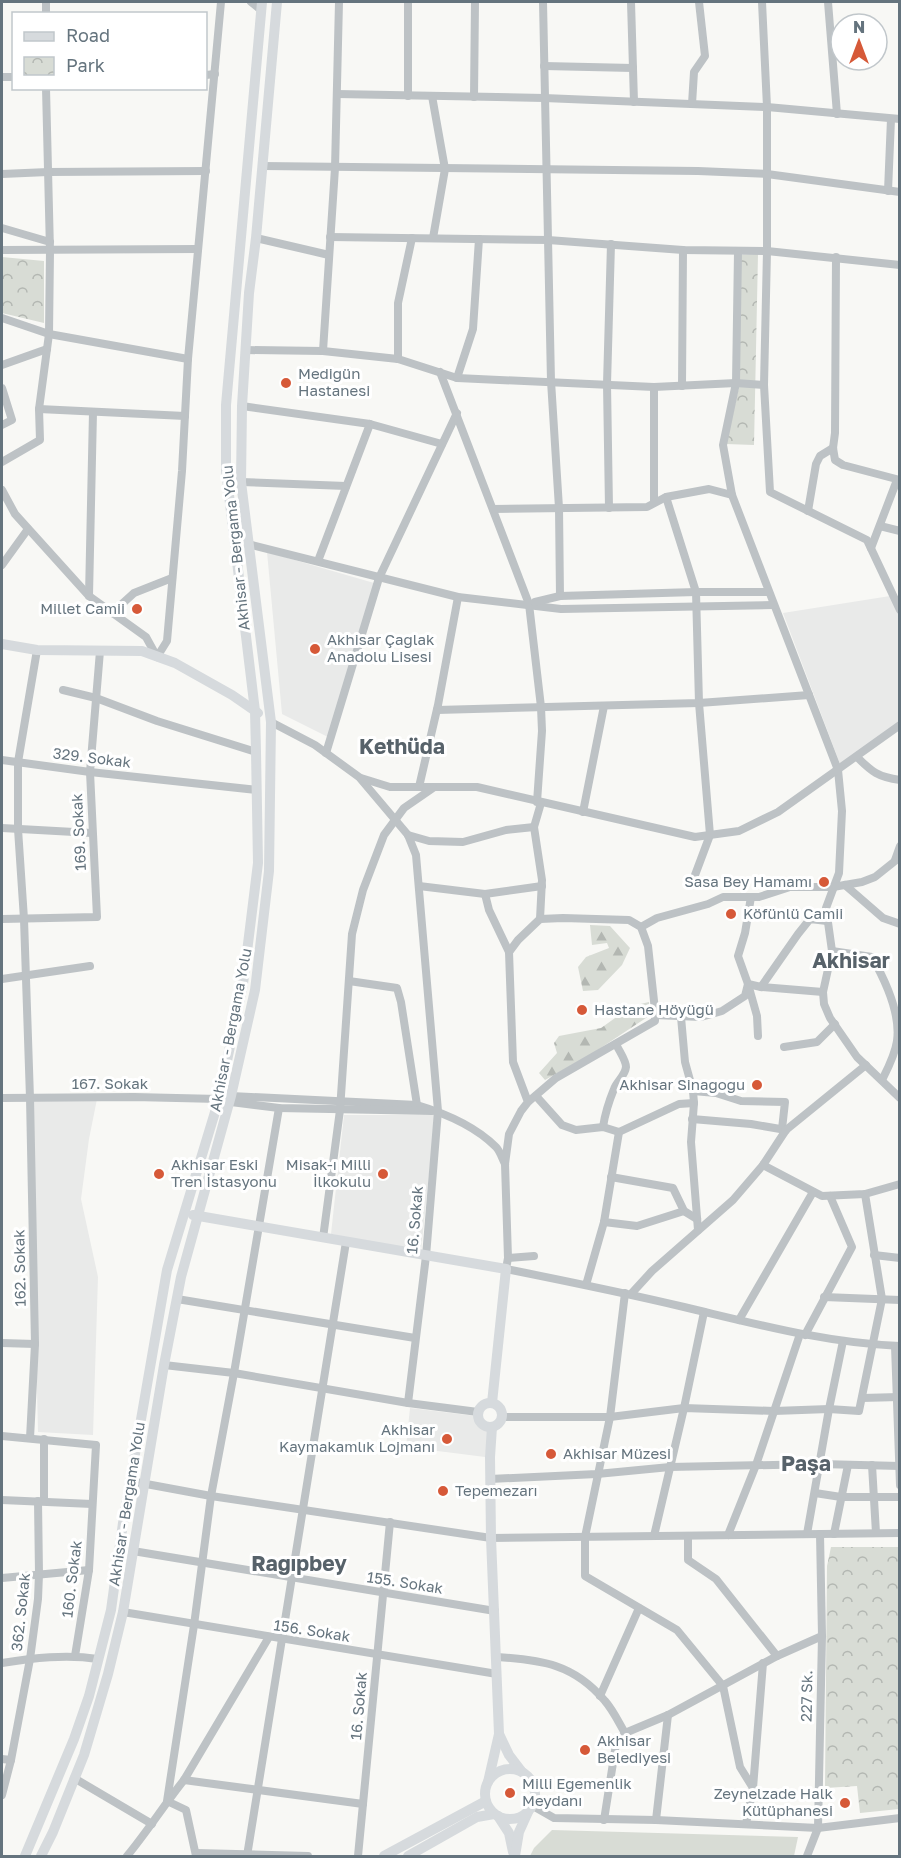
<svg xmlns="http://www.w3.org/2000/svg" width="901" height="1858" viewBox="0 0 901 1858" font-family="'Golos Text',sans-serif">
  <defs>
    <pattern id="forest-firs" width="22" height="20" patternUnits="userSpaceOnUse" patternTransform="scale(1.5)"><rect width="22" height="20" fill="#d8dcd5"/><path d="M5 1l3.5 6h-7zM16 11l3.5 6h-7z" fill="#b3b7b2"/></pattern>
    <pattern id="park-crowns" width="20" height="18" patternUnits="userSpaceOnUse" patternTransform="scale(1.5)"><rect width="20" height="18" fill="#d8dcd5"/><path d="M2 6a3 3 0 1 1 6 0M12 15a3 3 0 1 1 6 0" fill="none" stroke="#b3b7b2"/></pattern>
  </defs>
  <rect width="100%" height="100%" fill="#f8f8f5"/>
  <g fill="#e9eae9">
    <polygon points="267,552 374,583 328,737 282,714"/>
    <polygon points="890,596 899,616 899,722 840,764 783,613"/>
    <polygon points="30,1098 97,1099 89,1139 81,1199 98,1277 93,1435 38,1432"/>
    <polygon points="344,1115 435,1115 421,1252 331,1234"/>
    <polygon points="410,1408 476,1416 478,1425 482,1429 489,1431 485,1457 406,1447"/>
  </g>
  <polygon fill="#d8dcd5" points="552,1830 798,1837 794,1856 530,1856 534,1848"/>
  <g fill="url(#forest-firs)">
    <polygon points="590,925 610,926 630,948 622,965 598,990 583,991 578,967 586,957 609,948 607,943 592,945"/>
    <polygon points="649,1002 649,1016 593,1053 545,1080 539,1073 557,1053 554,1043 559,1036 601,1028 632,1006"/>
  </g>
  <g fill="url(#park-crowns)">
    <polygon points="758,254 754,445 726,444 739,387 741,255"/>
    <polygon points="2,257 44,261 44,323 2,313"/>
    <polygon points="831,1547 899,1547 899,1809 860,1813 857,1786 825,1788 827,1566"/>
  </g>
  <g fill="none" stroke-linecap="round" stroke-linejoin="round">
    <g stroke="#bdc2c5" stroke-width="8">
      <polyline points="251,2 261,10"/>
      <polyline points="408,2 408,96"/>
      <polyline points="543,2 551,381 559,508 560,596"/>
      <polyline points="631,2 634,102"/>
      <polyline points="762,2 767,107 767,251 764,385 770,492 867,540 900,610"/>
      <polyline points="828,2 837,114"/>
      <polyline points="46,14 46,2"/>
      <polyline points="544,66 633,68"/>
      <polyline points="206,75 215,74"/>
      <polyline points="2,77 14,77"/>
      <polyline points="337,94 544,98 767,107 900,119"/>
      <polyline points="432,96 445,169 433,238"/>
      <polyline points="474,97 475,2"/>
      <polyline points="692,104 694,72 705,56 699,2"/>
      <polyline points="263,166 698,171 767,174 900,192"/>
      <polyline points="2,174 48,172 206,171"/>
      <polyline points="888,191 891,119"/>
      <polyline points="2,228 50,242"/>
      <polyline points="330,237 548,240 683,250 767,251 900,265"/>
      <polyline points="256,238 329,255"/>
      <polyline points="2,250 198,249"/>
      <polyline points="738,252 736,383 723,445 732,495 838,770 842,811 839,873 826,908 832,951 823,992 824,1004 830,1018 857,1057 900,1098"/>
      <polyline points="836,257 835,433 833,448 835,460 843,465 900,480"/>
      <polyline points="2,318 49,334 188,359"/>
      <polyline points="245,350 323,351 398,359 457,378 654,387 736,383 764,385"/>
      <polyline points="323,351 335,168 339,2"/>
      <polyline points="398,359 398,303 412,238"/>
      <polyline points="2,365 47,349"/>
      <polyline points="440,372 529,604 541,707 542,731 537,802"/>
      <polyline points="457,378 473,329 479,239"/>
      <polyline points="682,386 683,250"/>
      <polyline points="654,387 654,501"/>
      <polyline points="2,388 12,420 2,425"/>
      <polyline points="242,406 370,424 442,444"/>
      <polyline points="39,409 185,416"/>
      <polyline points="2,462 40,440 39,409 49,334 50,251 46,88"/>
      <polyline points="241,482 346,486"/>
      <polyline points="2,490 15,514 89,596 146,637 157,657 167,641 182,471 188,359 221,2"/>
      <polyline points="666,497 696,592 699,703 710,835 695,875"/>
      <polyline points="609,508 607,384 611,244"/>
      <polyline points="493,509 647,507 666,497 709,489 732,495"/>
      <polyline points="808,511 816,464 820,456 833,448"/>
      <polyline points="880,526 900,531"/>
      <polyline points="248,544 458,597 561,609 773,605"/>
      <polyline points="871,548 897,480"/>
      <polyline points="318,561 370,424"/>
      <polyline points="2,565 28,529"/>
      <polyline points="89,596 93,412"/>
      <polyline points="535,602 560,596 696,592 768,592"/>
      <polyline points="112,613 134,593 172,578"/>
      <polyline points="63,690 96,698 157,721 256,752"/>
      <polyline points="437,710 699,703 809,695"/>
      <polyline points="271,722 315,745 359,777 408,835 416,855 438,1111 426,1256 408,1403"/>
      <polyline points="326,753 379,578 457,413"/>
      <path d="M857 757C872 772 878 777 900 780"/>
      <polyline points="2,760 90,772 257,790"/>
      <polyline points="361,778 390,787 477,787 695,837 739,831 778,812 900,725"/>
      <polyline points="419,787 438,705 458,597"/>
      <polyline points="583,812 604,706"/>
      <polyline points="2,828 92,833"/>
      <polyline points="408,835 429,841 463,842 506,830 534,827"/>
      <polyline points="895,860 900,846"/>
      <polyline points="845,885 883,918 900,924"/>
      <polyline points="419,886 485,894 542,886"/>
      <polyline points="485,894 489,910 509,952"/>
      <polyline points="2,919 97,917 90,772 100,651"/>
      <polyline points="540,919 542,880 534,827 541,803"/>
      <polyline points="641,927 657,918 708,904 723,897 759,897 790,887 833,887 862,882 875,877 900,857"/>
      <path d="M832 951 872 957C885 980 901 1013 897 1041 895 1055 888 1068 882 1080"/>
      <polyline points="2,979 90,966"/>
      <polyline points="349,981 397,988 401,1002 417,1105"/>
      <polyline points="748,984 761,987 823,992"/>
      <polyline points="748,984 757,1016 758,1036"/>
      <polyline points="761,987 798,934 810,919 827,921"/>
      <polyline points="655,1015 701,1017 722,1011 745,996 748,984 738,956 745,933 751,897"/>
      <polyline points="681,1017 685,1062 693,1091 694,1103 691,1142 698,1230"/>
      <polyline points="784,1047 817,1042 835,1024"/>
      <polyline points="693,1091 716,1093 741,1101 785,1102 782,1129"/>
      <polyline points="536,1096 562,1125 576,1130 603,1127 619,1132 679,1104 694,1103"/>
      <path d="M2 1098 134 1097 219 1099 231 1096 417 1105C444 1113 475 1126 496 1147 500 1151 502 1158 505 1164"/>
      <polyline points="223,1101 279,1108 432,1111"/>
      <path d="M528 1102 513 1062 509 952 518 940 540 919 563 918 629 920 641 927 648 946 655 1010V1021L556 1078 528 1102 521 1111 509 1134 505 1164 508 1258 506 1269C566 1281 625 1293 684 1307 756 1324 826 1343 900 1346"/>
      <polyline points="692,1119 751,1124 786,1130"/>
      <path d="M603 1127C605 1114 609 1101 614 1089 617 1081 625 1076 626 1067 626 1060 619 1051 616 1044"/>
      <polyline points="763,1165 822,1196 865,1194 900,1184"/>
      <polyline points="611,1177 673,1188 684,1211 697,1219"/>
      <polyline points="604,1222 637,1226 684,1211"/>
      <polyline points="323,1238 340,1110 352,934 363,890 384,835 404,808 433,788"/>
      <polyline points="874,1255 900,1258"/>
      <polyline points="508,1258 534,1256"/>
      <polyline points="586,1285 604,1222 619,1132"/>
      <polyline points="625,1293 610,1417 585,1537 585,1576 677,1630 723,1686 740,1767 753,1788"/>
      <polyline points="631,1294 652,1271 733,1200 763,1165 786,1130 866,1065"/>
      <polyline points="824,1297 900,1300"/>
      <polyline points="177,1299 415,1338"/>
      <polyline points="739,1320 813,1192"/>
      <polyline points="805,1335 852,1247 830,1196"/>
      <polyline points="2,1343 35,1344"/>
      <polyline points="895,1346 900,1485"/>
      <polyline points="164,1365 234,1373 408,1403 478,1412"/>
      <polyline points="862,1398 899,1397"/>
      <polyline points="502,1417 610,1417 684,1408 774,1411 829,1409 859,1411 882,1299 865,1194"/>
      <polyline points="2,1436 96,1445 89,1570 75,1656"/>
      <polyline points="30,1438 35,1344 30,1098 24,919 18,829 18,762 37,650"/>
      <polyline points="44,1439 44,1501"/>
      <polyline points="872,1465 876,1533"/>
      <polyline points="490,1479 597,1474 670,1467 820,1464 900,1466"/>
      <polyline points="130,1481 211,1496 491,1538 900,1533"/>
      <polyline points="815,1493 841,1497 900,1497"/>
      <polyline points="2,1500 92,1504"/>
      <polyline points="807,1534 829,1409 843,1341"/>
      <polyline points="834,1534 848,1465"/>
      <polyline points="728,1535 756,1465 800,1334"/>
      <polyline points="654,1536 684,1408 704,1312"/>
      <polyline points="688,1536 688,1560 716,1579 777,1656"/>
      <polyline points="133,1551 495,1611"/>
      <polyline points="2,1578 89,1570"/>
      <polyline points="123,1612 497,1674"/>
      <path d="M497 1657C542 1660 574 1664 605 1701 613 1710 619 1723 625 1733"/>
      <path d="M2 1663C33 1658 66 1654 98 1659"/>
      <polyline points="600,1696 639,1608"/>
      <polyline points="2,1759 11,1760"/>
      <polyline points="74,1778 152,1824"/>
      <polyline points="184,1780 363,1804"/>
      <polyline points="2,1795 11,1760 30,1659 38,1599 39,1574 38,1501"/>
      <polyline points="533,1806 554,1818 656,1820 818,1828 900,1818"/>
      <polyline points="604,1820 616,1744 625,1733 668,1715 777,1656 822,1636"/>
      <polyline points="656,1820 668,1715"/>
      <polyline points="746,1824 753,1788 763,1663"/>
      <polyline points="196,1853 308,1856"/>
      <path d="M127 1856C147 1832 164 1805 184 1780L269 1637"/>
      <polyline points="196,1856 186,1810 167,1801 194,1625 211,1496 234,1373 279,1108"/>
      <polyline points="247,1856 346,1242"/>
      <polyline points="358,1856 390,1522"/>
      <polyline points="807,1856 818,1828 822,1636 820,1534"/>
    </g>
    <g stroke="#d6dadd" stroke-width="10">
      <polyline points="2,644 37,650 142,651 175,663 232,695 258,713"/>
      <polyline points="193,1215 506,1269 492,1403"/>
      <circle cx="490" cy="1415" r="12"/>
      <polyline points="499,1734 509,1755 522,1772"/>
      <circle cx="510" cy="1794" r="25"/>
      <polyline points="488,1782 499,1734 491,1538 490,1457 492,1427"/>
      <polyline points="498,1816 509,1833 513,1852"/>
      <polyline points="25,1856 74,1739 89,1696 111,1610 123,1523 167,1270 219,1099 243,984 258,863 256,752 255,711 226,470 226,405 262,2"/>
      <polyline points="41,1856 53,1832 84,1755 108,1674 123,1612 164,1365 181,1277 231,1096 255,990 269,871 271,722 241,482 242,406 249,293 256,238 277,2"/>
      <polyline points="384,1856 486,1801"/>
      <polyline points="408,1856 477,1817 494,1814"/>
      <polyline points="515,1856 519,1832 528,1812"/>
    </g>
  </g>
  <g fill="#d65938" stroke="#fff" stroke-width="2">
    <circle cx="286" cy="383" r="6"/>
    <circle cx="137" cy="609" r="6"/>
    <circle cx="315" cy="649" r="6"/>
    <circle cx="824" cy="882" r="6"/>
    <circle cx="731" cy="914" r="6"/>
    <circle cx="582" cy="1010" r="6"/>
    <circle cx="757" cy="1085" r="6"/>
    <circle cx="159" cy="1174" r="6"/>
    <circle cx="383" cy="1174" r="6"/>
    <circle cx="447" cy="1439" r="6"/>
    <circle cx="551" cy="1454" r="6"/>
    <circle cx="443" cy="1491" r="6"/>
    <circle cx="585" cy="1750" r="6"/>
    <circle cx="510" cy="1793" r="6"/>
    <circle cx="845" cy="1803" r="6"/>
  </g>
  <g text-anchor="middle" stroke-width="6" stroke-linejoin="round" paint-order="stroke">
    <g font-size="15" fill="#65747e" stroke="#fff" text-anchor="start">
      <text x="298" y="379">Medigün<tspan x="298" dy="17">Hastanesi</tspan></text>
      <text x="125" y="614" text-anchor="end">Millet Camii</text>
      <text x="327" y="645">Akhisar Çağlak<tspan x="327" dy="17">Anadolu Lisesi</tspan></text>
      <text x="812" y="887" text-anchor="end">Sasa Bey Hamamı</text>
      <text x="743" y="919">Köfünlü Camii</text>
      <text x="594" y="1015">Hastane Höyüğü</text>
      <text x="745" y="1090" text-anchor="end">Akhisar Sinagogu</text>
      <text x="171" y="1170">Akhisar Eski<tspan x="171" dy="17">Tren İstasyonu</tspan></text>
      <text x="371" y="1170" text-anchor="end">Misak-ı Milli<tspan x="371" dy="17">İlkokulu</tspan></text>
      <text x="435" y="1435" text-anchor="end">Akhisar<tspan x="435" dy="17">Kaymakamlık Lojmanı</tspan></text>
      <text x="563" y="1459">Akhisar Müzesi</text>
      <text x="455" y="1496">Tepemezarı</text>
      <text x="597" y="1746">Akhisar<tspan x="597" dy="17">Belediyesi</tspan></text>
      <text x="522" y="1789">Milli Egemenlik<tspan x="522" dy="17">Meydanı</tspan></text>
      <text x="833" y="1799" text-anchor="end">Zeynelzade Halk<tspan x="833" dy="17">Kütüphanesi</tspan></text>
    </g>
    <g font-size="15" fill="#65747e" stroke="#fff">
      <text transform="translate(236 548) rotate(-96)" y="5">Akhisar - Bergama Yolu</text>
      <text transform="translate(92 758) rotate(7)" y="5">329. Sokak</text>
      <text transform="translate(79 832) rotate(-93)" y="5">169. Sokak</text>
      <text transform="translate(231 1030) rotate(-79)" y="5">Akhisar - Bergama Yolu</text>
      <text x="110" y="1089">167. Sokak</text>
      <text transform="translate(415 1220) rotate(-85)" y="5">16. Sokak</text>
      <text transform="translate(20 1268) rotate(-91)" y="5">162. Sokak</text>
      <text transform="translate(127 1504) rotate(-81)" y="5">Akhisar - Bergama Yolu</text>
      <text transform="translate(72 1579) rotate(-83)" y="5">160. Sokak</text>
      <text transform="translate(405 1583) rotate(9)" y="5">155. Sokak</text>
      <text transform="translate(21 1612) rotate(-84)" y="5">362. Sokak</text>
      <text transform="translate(312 1631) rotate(9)" y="5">156. Sokak</text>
      <text transform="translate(807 1696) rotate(-89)" y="5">227 Sk.</text>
      <text transform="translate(359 1706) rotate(-85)" y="5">16. Sokak</text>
    </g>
    <g font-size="21" font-weight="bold" fill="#57626a" stroke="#fff">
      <text x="402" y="754">Kethüda</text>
      <text x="851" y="968">Akhisar</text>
      <text x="806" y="1471">Paşa</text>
      <text x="299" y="1571">Ragıpbey</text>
    </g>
  </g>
  <rect width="901" height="1858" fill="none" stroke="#65747e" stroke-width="6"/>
  <rect x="12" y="12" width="195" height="78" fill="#ffffff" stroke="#c1c7cb" stroke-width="1.5"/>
  <rect x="24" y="32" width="30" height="9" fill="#d6dadd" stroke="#c1c7cb" stroke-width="1.5"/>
  <text x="66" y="42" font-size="18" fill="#65747e">Road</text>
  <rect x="24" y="57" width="30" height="18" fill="url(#park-crowns)" stroke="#c1c7cb" stroke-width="1.5"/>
  <text x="66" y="72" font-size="18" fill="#65747e">Park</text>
  <g transform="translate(859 42)"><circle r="28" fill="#ffffff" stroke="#c1c7cb" stroke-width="1.5"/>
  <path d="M0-4.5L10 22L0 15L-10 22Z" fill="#d65938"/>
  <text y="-9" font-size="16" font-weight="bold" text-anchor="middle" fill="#65747e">N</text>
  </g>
</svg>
